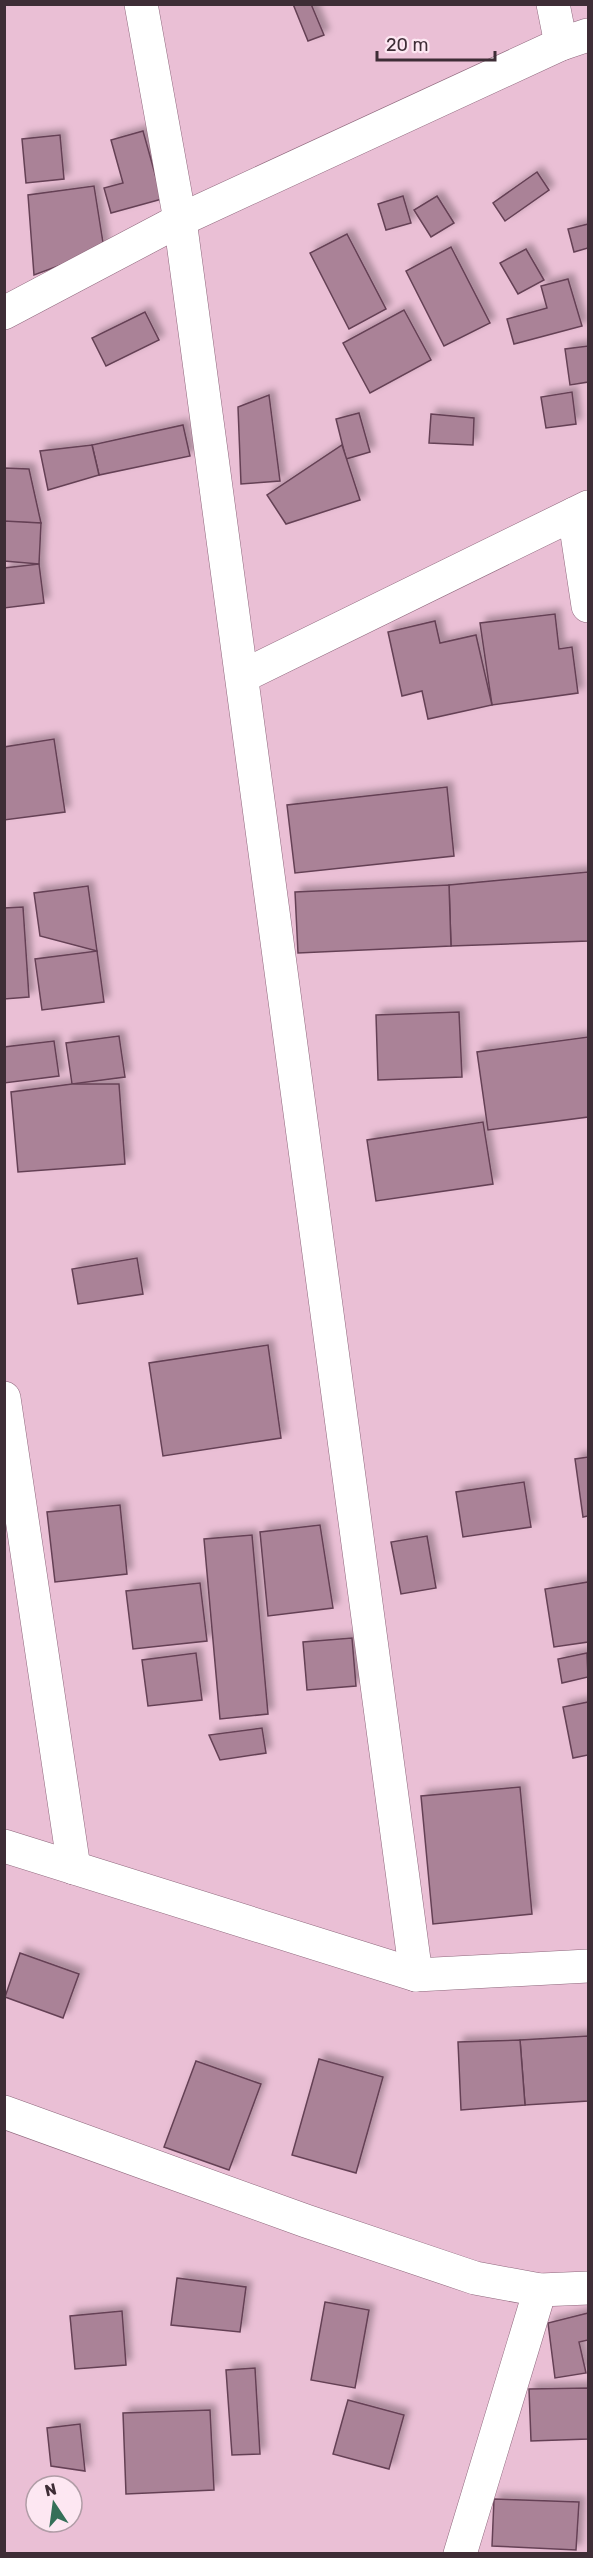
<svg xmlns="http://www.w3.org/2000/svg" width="593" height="2558" viewBox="0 0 593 2558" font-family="Rubik,sans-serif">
  <defs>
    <filter id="shadow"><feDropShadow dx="5.5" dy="-5.5" stdDeviation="3" flood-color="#0004"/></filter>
  </defs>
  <rect width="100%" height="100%" fill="#eabfd5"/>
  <g fill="#aa8297" stroke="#654155" stroke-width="1.5" filter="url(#shadow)">
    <polygon points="293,4 311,4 324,35 308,41"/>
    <polygon points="143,131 162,199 111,213 104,188 123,183 111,140"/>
    <polygon points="60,135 64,179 26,183 22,139"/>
    <polygon points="537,172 549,190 505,221 493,203"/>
    <polygon points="94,186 104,249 34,275 28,195"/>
    <polygon points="403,196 411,223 386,230 378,204"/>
    <polygon points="437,196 454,223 431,237 414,210"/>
    <polygon points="588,224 588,248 574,252 568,229"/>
    <polygon points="347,234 386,309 349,329 310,253"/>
    <polygon points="451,247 490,323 444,346 406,271"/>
    <polygon points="526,249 544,280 518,294 500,263"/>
    <polygon points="568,279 582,326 514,344 507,319 547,308 541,286"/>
    <polygon points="404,310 431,360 370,393 343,343"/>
    <polygon points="145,312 159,340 106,366 92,338"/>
    <polygon points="588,346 588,382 570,385 565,349"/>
    <polygon points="572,392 576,424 546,428 541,397"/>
    <polygon points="269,395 280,481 241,484 238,407"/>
    <polygon points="359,413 370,452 346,459 336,419"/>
    <polygon points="431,414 474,418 473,445 429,443"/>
    <polygon points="183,425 190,456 99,475 92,445"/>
    <polygon points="92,445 99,475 48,490 40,451"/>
    <polygon points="342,445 360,500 286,524 267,495"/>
    <polygon points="4,468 29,469 41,523 4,522"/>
    <polygon points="4,521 41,523 39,564 4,561"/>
    <polygon points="39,564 44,603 4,608 4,568"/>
    <polygon points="555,614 559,649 572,647 578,693 492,705 480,623"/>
    <polygon points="435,621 440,643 476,635 492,705 428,719 422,691 402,696 388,632"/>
    <polygon points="54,739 65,812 4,820 4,747"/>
    <polygon points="447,787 454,856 295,873 287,805"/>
    <polygon points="588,872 588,941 451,946 449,885"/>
    <polygon points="449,885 451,946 298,953 295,892"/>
    <polygon points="88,886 97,951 40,936 34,893"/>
    <polygon points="23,907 29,997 4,999 4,908"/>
    <polygon points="97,951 104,1002 42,1010 35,959"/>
    <polygon points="459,1012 462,1077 378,1080 376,1015"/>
    <polygon points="119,1036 125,1077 72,1084 66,1043"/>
    <polygon points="588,1037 588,1117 488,1130 477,1052"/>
    <polygon points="54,1041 59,1076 4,1083 4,1047"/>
    <polygon points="72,1084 119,1084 125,1164 18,1172 11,1092"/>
    <polygon points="483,1122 493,1184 376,1201 367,1140"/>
    <polygon points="137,1258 143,1294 78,1304 72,1269"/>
    <polygon points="268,1345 281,1438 163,1456 149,1363"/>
    <polygon points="588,1457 588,1516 583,1517 575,1459"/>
    <polygon points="524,1482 531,1527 463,1537 456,1492"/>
    <polygon points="120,1505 127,1574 55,1582 47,1512"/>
    <polygon points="320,1525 333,1608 268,1616 260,1532"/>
    <polygon points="252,1535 268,1714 220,1719 204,1539"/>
    <polygon points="427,1536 436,1588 401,1594 391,1542"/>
    <polygon points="588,1582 588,1642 554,1647 545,1589"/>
    <polygon points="200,1583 207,1641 133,1649 126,1591"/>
    <polygon points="352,1638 356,1686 307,1690 303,1642"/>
    <polygon points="196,1653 202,1700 148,1706 142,1660"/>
    <polygon points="587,1653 588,1677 562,1683 558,1659"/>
    <polygon points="588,1702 588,1755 573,1758 563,1707"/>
    <polygon points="262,1728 266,1753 220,1760 209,1735"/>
    <polygon points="520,1787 532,1914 433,1924 421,1796"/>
    <polygon points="20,1953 79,1974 63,2018 5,1997"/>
    <polygon points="588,2036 588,2101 525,2105 520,2040"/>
    <polygon points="520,2040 525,2105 461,2110 458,2042"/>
    <polygon points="319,2059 383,2077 356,2173 292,2155"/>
    <polygon points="196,2061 261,2084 229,2170 164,2147"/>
    <polygon points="177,2278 246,2287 240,2332 171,2325"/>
    <polygon points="325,2302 369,2310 355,2388 311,2380"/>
    <polygon points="122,2311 126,2365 75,2369 70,2316"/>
    <polygon points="588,2313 588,2340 579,2342 586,2373 555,2378 548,2323"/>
    <polygon points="255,2368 260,2454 232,2455 226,2370"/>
    <polygon points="588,2388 588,2439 531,2441 529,2389"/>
    <polygon points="348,2400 404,2415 389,2469 333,2454"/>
    <polygon points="210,2410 214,2490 126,2494 123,2413"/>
    <polygon points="80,2424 85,2471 51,2466 47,2428"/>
    <polygon points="494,2499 579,2502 576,2550 492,2546"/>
  </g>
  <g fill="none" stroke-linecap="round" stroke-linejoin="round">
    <defs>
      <g id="street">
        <polyline points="141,4 180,220 416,1975"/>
        <polyline points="553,4 561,44"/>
        <polyline points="4,313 180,220 561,44 588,35"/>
        <polyline points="574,514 588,606"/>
        <polyline points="243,676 588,507"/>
        <polyline points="4,1398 74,1868"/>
        <polyline points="4,1846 416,1975 588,1966"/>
        <polyline points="4,2112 306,2221 475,2278 540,2290 588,2288"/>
        <polyline points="460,2554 540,2290"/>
      </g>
    </defs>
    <use href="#street" stroke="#8e677c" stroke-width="34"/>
    <use href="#street" stroke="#fff" stroke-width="33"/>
  </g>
  <rect width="593" height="2558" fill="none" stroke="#3e2d36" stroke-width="12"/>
  <g transform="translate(54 2504) rotate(347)"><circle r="28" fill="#fde7f2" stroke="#b19da7" stroke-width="1.5"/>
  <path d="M0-4.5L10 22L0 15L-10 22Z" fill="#356f58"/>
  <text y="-9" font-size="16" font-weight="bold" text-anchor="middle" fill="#3e2d36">N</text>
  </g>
  <path d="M377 51v9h118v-9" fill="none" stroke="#3e2d36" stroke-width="3"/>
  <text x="386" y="51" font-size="18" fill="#3e2d36" stroke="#fde7f2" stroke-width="4.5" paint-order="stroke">20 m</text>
</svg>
